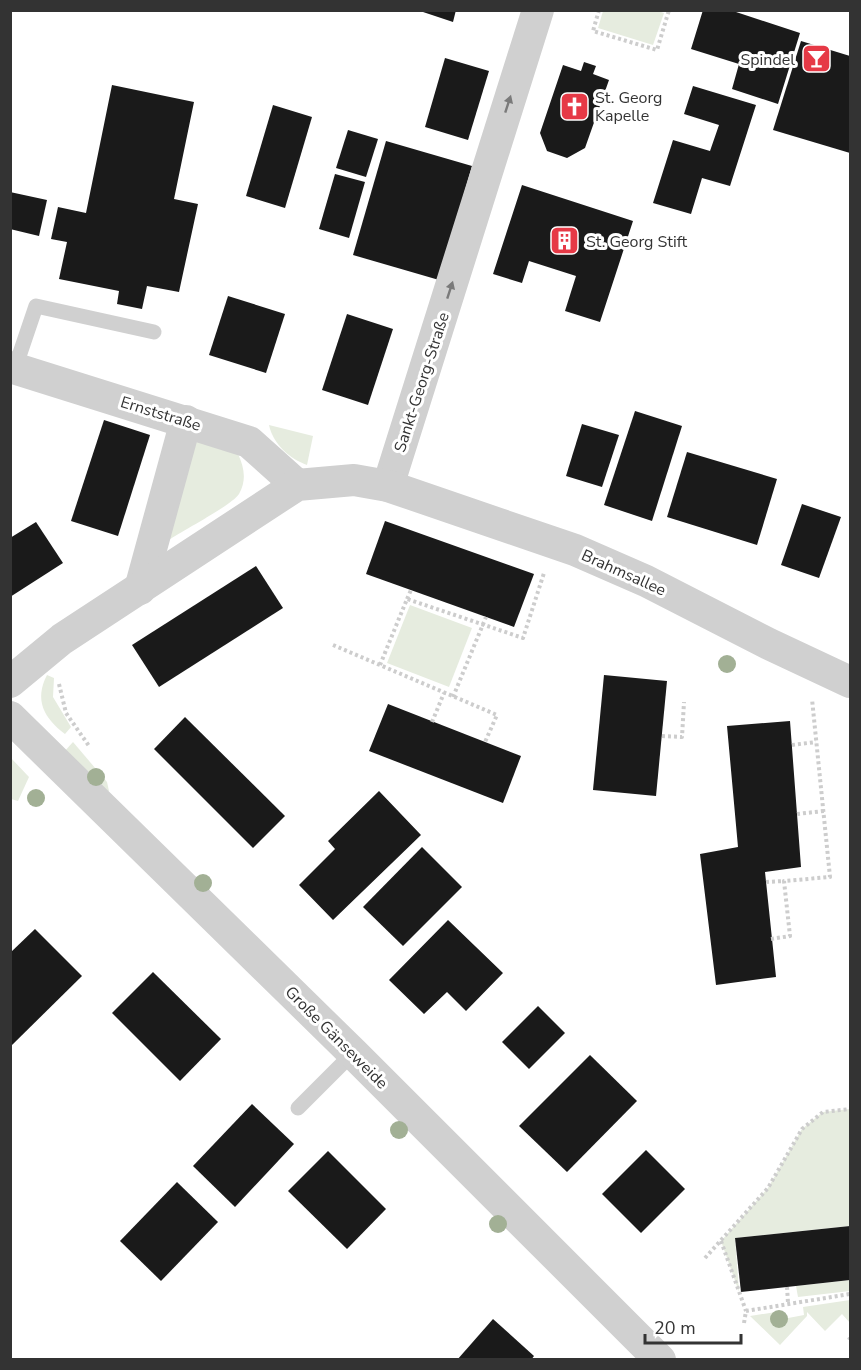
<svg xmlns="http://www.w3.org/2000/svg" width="861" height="1370" viewBox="0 0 861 1370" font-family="'Nunito Sans',sans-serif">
  <rect width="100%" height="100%" fill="#fff"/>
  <g fill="#e6ecdf">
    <polygon points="655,10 664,13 653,45 598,28 603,11"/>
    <path d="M269 425 313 436 307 465C290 459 273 444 269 425Z"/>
    <path d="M195 434 238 454C244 467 247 480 239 494 232 505 182 531 169 540Z"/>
    <polygon points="410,605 472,628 449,687 387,663"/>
    <path d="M47 675 54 678 53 697 71 727 65 734C44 718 34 700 47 675Z"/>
    <polygon points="73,742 107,782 109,791 105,793 64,752"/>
    <polygon points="11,758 29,777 18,801 11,799"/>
    <polygon points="850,1109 850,1226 735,1238 739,1292 721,1241 768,1188 802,1129 823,1112"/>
    <polygon points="850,1280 850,1291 798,1297 796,1286"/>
    <polygon points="850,1300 850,1323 842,1314 825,1331 807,1312 807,1316 780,1345 750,1316 782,1311 783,1319 804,1315 803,1307"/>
  </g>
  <g fill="#1a1a1a">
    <polygon points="417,10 456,10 453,22"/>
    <polygon points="703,10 730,10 800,33 778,104 732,89 739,64 691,49"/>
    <polygon points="801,41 850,56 850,153 773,130"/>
    <polygon points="445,58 489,71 468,140 425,127"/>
    <polygon points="584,62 596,66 593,74 609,80 585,148 567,158 547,151 540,133 563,65 581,71"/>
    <polygon points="112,85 194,102 174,199 198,204 179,292 147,286 142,309 117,304 119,291 59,279 67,242 51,239 58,207 86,213"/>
    <polygon points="693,86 756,105 730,186 702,178 691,214 653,203 673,140 710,151 719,125 684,114"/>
    <polygon points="273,105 312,117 285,208 246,196"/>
    <polygon points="348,130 378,139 366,177 336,168"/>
    <polygon points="386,141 472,166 439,280 353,255"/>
    <polygon points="335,174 365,182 349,238 319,229"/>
    <polygon points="522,185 633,221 600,322 565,311 576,276 529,261 522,283 493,274"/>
    <polygon points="10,192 47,200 39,236 10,229"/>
    <polygon points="228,296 285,314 266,373 209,355"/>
    <polygon points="347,314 393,329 368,405 322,390"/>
    <polygon points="635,411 682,426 652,521 604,505"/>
    <polygon points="104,420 150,435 118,536 71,521"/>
    <polygon points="582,424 619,435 602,487 566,476"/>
    <polygon points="687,452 777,479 757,545 667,517"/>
    <polygon points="802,504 841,517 819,578 781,565"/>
    <polygon points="385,521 534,574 514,627 366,574"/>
    <polygon points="36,522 63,563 10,597 10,538"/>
    <polygon points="256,566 283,608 159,687 132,645"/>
    <polygon points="604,675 667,681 656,796 593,790"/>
    <polygon points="388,704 521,756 503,803 369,751"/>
    <polygon points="185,717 285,816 253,848 154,749"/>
    <polygon points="790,721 801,867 765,872 776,977 716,985 700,854 738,847 727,726"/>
    <polygon points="379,791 421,835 333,920 299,885 335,849 328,841"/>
    <polygon points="422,847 462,887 403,946 363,907"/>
    <polygon points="448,920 503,973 466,1011 447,992 424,1014 389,980"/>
    <polygon points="35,929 82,976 10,1047 10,953"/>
    <polygon points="153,972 221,1039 180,1081 112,1013"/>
    <polygon points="538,1006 565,1033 529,1069 502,1042"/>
    <polygon points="590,1055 637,1101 567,1172 519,1126"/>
    <polygon points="252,1104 294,1144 235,1207 193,1166"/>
    <polygon points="646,1150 685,1189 641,1233 602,1194"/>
    <polygon points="328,1151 386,1209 347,1249 288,1191"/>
    <polygon points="177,1182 218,1222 161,1281 120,1241"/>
    <polygon points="850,1226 850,1280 741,1292 735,1238"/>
    <polygon points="493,1319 534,1356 531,1360 457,1360"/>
  </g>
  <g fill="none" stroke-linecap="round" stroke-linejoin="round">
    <g stroke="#cdcdcd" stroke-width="4" stroke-dasharray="3 3" stroke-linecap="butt">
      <polyline points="599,10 593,31 657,50 669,10"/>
      <polyline points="407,599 411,590"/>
      <polyline points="333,645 497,715 485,742"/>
      <polyline points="380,665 407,599 523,638 544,573"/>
      <polyline points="59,684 66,713 89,746"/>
      <polyline points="453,697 486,617"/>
      <polyline points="432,722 444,693"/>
      <polyline points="662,736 682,737 684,702"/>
      <polyline points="792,745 816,742"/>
      <polyline points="797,814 824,811"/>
      <polyline points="766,882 784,881"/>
      <polyline points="771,939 790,936 784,881 830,877 812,699"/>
      <polyline points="721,1241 746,1311"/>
      <polyline points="705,1258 768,1188 802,1129 823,1112 850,1109"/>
      <polyline points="787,1287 788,1303"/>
      <polyline points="744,1323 746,1311 850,1294"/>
      <polyline points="849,1340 850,1338"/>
    </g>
    <g stroke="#d0d0d0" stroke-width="15">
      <polyline points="15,368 36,306 154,332"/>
      <polyline points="298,1108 353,1053"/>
    </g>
    <g stroke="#d0d0d0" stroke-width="32">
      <polyline points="10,367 249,442 297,485"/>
      <polyline points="388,486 538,10"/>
      <polyline points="140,589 186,421"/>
      <polyline points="10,682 62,639 297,485 354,480 388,486 575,550 646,581 769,644 850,682"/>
      <polyline points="10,717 353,1053 660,1360"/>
    </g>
  </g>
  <g fill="#a2b095">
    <circle cx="727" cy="664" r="9"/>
    <circle cx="96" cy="777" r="9"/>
    <circle cx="36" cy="798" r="9"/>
    <circle cx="203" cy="883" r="9"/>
    <circle cx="399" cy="1130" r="9"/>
    <circle cx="498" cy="1224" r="9"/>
    <circle cx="779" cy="1319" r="9"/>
  </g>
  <defs><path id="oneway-solid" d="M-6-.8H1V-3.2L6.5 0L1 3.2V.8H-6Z" transform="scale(1.5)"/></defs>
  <g fill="#7a7a7a">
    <use href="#oneway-solid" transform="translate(508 104) rotate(-72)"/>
    <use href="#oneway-solid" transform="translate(450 290) rotate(-72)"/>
  </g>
  <defs>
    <symbol id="bar-square" viewBox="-11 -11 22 22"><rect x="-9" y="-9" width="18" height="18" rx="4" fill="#e63946" stroke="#fff"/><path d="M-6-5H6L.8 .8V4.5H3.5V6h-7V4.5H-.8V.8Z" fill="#fff"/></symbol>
    <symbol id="church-square" viewBox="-11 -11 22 22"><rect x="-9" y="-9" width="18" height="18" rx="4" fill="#e63946" stroke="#fff"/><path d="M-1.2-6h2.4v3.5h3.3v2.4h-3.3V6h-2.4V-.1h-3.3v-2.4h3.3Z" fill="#fff"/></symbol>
    <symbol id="building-square" viewBox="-11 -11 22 22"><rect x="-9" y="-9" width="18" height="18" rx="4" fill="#e63946" stroke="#fff"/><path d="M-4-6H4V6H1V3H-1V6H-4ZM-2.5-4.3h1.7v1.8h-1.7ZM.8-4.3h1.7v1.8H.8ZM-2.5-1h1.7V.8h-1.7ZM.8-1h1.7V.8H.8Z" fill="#fff"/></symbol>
  </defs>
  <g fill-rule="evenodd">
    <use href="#bar-square" x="800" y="42" width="33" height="33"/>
    <use href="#church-square" x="558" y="90" width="33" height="33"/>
    <use href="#building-square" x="548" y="224" width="33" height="33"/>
  </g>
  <g text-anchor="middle" stroke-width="6" stroke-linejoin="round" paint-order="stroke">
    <g font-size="16" fill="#333" stroke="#fff" text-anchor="start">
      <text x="795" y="65" text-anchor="end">Spindel</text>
      <text x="595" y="103">St. Georg<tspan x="595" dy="18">Kapelle</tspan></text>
      <text x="586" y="247">St. Georg Stift</text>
    </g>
    <g font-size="16" fill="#333" stroke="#fff">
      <text transform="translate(421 382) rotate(-72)" y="6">Sankt-Georg-Straße</text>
      <text transform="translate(161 413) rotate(17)" y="6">Ernststraße</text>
      <text transform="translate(624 572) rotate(24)" y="6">Brahmsallee</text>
      <text transform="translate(337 1037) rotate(45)" y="6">Große Gänseweide</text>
    </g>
  </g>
  <rect width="861" height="1370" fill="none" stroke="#333333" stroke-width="24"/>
  <path d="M645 1334v9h96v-9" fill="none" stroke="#333333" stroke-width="3"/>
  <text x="654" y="1334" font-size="18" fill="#333333" stroke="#ffffff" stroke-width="4.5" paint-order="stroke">20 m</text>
</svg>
